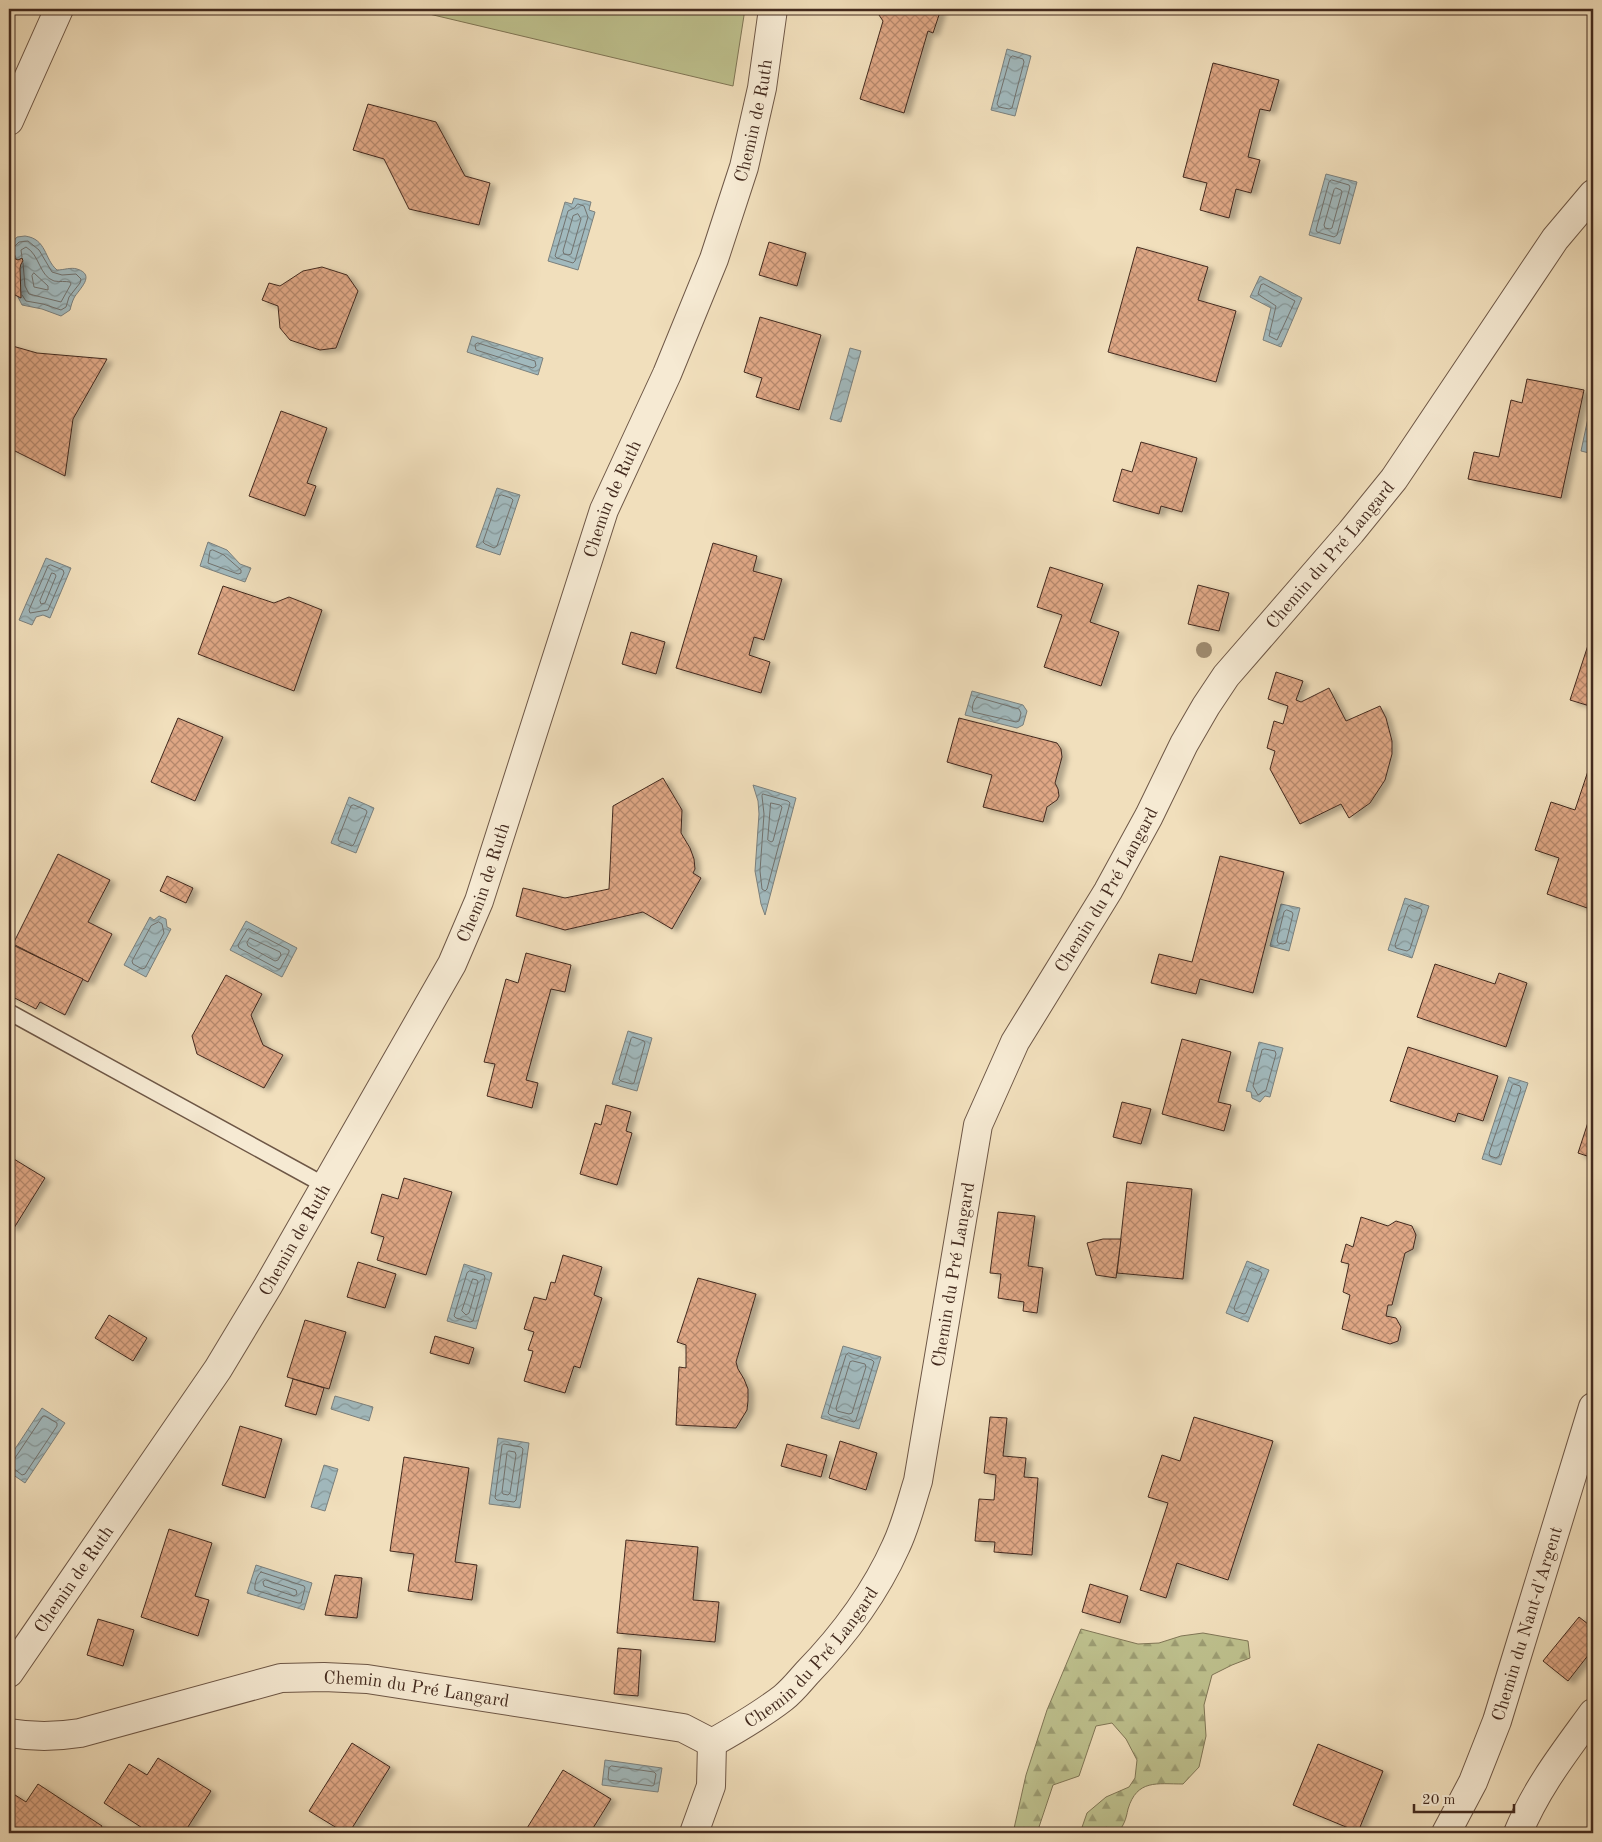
<svg xmlns="http://www.w3.org/2000/svg" width="1602" height="1842" viewBox="0 0 1602 1842" font-family="'Old Standard TT',serif">
  <defs>
    <pattern id="forest-firs" width="22" height="20" patternUnits="userSpaceOnUse" patternTransform="scale(1.25)"><rect width="22" height="20" fill="#bec18e"/><path d="M5 1l3.5 6h-7zM16 11l3.5 6h-7z" fill="#9c9d73"/></pattern>
    <pattern id="water-waves" width="16" height="10" patternUnits="userSpaceOnUse" patternTransform="scale(1.25)"><rect width="16" height="10" fill="#a1b9bd"/><path d="M0 5q4-4 8 0t8 0" fill="none" stroke="#859799"/></pattern>
    <pattern id="building-cross-hatch" width="8" height="8" patternUnits="userSpaceOnUse" patternTransform="scale(1.25)"><rect width="8" height="8" fill="#dfa785"/><path d="M0 0l8 8M0 8l8-8" fill="none" stroke="#b6886c"/></pattern>
    <filter id="shadow"><feDropShadow dx="5.5" dy="3" stdDeviation="2.5" flood-color="#0004"/></filter>
  </defs>
  <rect width="100%" height="100%" fill="#f1dfbc"/>
  <filter id="stains"><feTurbulence type="fractalNoise" baseFrequency=".004" numOctaves="4"/><feColorMatrix values="0 0 0 0 .2 0 0 0 0 .09 0 0 0 0 .02 0 0 0 .5 -.17"/></filter>
  <radialGradient id="worn" r=".72"><stop offset=".6" stop-color="#630" stop-opacity="0"/><stop offset="1" stop-color="#630" stop-opacity=".3"/></radialGradient>
  <polygon fill="#bec18e" stroke="#807656" points="408,9 745,9 733,86"/>
  <path fill="url(#forest-firs)" stroke="#807656" d="M1081 1629 1138 1644 1159 1643 1181 1636 1203 1633 1248 1641 1250 1658 1232 1665 1212 1675 1204 1705 1206 1736 1199 1767 1183 1784C1157 1784 1137 1779 1128 1809 1126 1819 1124 1826 1117 1833H1080L1087 1813 1106 1797 1129 1787 1135 1778 1137 1760 1126 1739 1112 1723 1096 1726 1079 1776 1053 1785 1037 1833H1013L1026 1775 1047 1710Z"/>
  <g fill="url(#water-waves)" stroke="#7b807d">
    <polygon points="1007,49 1031,56 1015,116 991,110"/>
    <polygon points="1326,174 1357,182 1340,244 1309,235"/>
    <polygon points="574,198 591,202 589,210 595,212 578,270 548,261 565,202 572,204"/>
    <path d="M25 236C47 239 44 259 57 270 64 270 71 267 77 269 97 275 78 290 74 298 72 302 71 306 70 310L61 316 42 309 22 305 14 289 11 244 17 237Z"/>
    <polygon points="1260,276 1302,298 1281,347 1263,340 1271,308 1250,297"/>
    <polygon points="472,336 543,358 538,375 467,352"/>
    <polygon points="850,348 861,351 841,422 830,419"/>
    <polygon points="1591,404 1593,404 1593,454 1581,451"/>
    <polygon points="497,488 520,495 500,555 476,547"/>
    <polygon points="208,542 227,550 240,564 251,568 245,582 200,566"/>
    <polygon points="46,558 71,568 50,618 43,615 36,617 32,625 19,620"/>
    <polygon points="972,691 1023,705 1027,711 1023,725 1017,728 965,715"/>
    <polygon points="753,785 796,798 765,915 761,904 755,871 759,814 758,801"/>
    <polygon points="349,797 374,808 356,853 331,843"/>
    <polygon points="1405,898 1429,906 1412,958 1388,950"/>
    <polygon points="1281,904 1300,908 1289,951 1270,946"/>
    <polygon points="159,916 166,919 167,927 171,929 146,977 124,965 150,917 154,920"/>
    <polygon points="246,921 297,948 282,977 230,950"/>
    <polygon points="628,1031 652,1038 637,1091 612,1084"/>
    <polygon points="1259,1042 1283,1048 1270,1097 1265,1096 1260,1102 1252,1098 1251,1092 1246,1091"/>
    <polygon points="1509,1077 1528,1083 1501,1165 1482,1159"/>
    <polygon points="1247,1261 1269,1270 1248,1322 1226,1313"/>
    <polygon points="464,1264 492,1273 476,1329 447,1321"/>
    <polygon points="843,1346 881,1357 859,1429 821,1418"/>
    <polygon points="335,1396 373,1407 369,1421 331,1409"/>
    <polygon points="42,1408 65,1423 25,1483 9,1472 9,1458"/>
    <polygon points="498,1438 529,1443 520,1508 489,1504"/>
    <polygon points="324,1465 338,1469 325,1511 311,1507"/>
    <polygon points="256,1565 312,1583 304,1610 247,1593"/>
    <polygon points="605,1760 662,1768 658,1792 602,1785"/>
  </g>
  <g fill="none" stroke-linecap="round" stroke-linejoin="round">
    <g stroke="#72726e" stroke-width="1">
      <polygon points="1013,56 1023,59 1024,62 1012,108 1009,109 999,107 997,104 1010,58"/>
      <polygon points="1332,180 1349,185 1350,187 1337,235 1334,237 1317,232 1316,230 1329,182"/>
      <polygon points="1336,188 1341,190 1342,192 1332,228 1330,229 1325,228 1324,225 1334,190"/>
      <polygon points="578,204 584,206 588,217 575,261 573,263 557,258 555,256 568,211 574,208"/>
      <polygon points="578,214 581,219 571,254 568,255 564,254 563,251 573,216"/>
      <path d="M22 257 21 250 26 247C40 255 39 276 54 281 60 282 65 281 70 282L71 284 61 302 29 294 25 286 23 263"/>
      <polyline points="16,258 12,249 19,242 28,241 39,250 52,272 62,275 76,274 81,279 80,283 69,297 66,307 61,310 43,304 26,301 22,295"/>
      <polygon points="34,273 48,286 48,290 34,287 32,276"/>
      <polygon points="1264,284 1295,301 1277,340 1269,336 1276,306 1258,294 1261,285"/>
      <polygon points="478,343 535,361 536,366 533,368 476,350 475,345"/>
      <polygon points="502,495 511,498 513,500 497,546 494,548 485,544 483,542 499,496"/>
      <polygon points="213,550 224,555 241,570 241,573 238,574 208,563 210,551"/>
      <polygon points="51,565 63,570 64,573 48,610 30,613 29,610 48,566"/>
      <polygon points="52,573 55,574 56,576 45,603 41,604 40,601"/>
      <path d="M977 697 1019 709 1021 713 1019 721 1016 722 973 712C971 708 974 699 977 697Z"/>
      <polygon points="763,794 788,801 790,803 767,889 765,891 762,889 760,871 764,814 762,796"/>
      <polygon points="771,803 780,805 782,807 773,841 771,842 768,840"/>
      <polygon points="354,805 366,810 367,812 354,844 352,846 339,841 338,839 351,806"/>
      <polygon points="1411,905 1421,909 1422,911 1410,949 1407,951 1396,948 1395,945 1408,907"/>
      <polygon points="1287,910 1292,912 1293,914 1286,943 1283,944 1278,943 1277,940 1284,912"/>
      <polygon points="159,922 162,924 164,933 145,968 142,969 133,964 132,961 151,926"/>
      <polygon points="249,929 289,950 289,952 280,969 278,969 239,948 238,945 247,930"/>
      <polygon points="250,938 280,952 281,955 278,960 275,961 248,946 247,943"/>
      <polygon points="633,1037 644,1041 645,1043 634,1083 632,1084 621,1081 619,1079 631,1039"/>
      <polygon points="1265,1049 1275,1051 1276,1054 1266,1090 1258,1095 1253,1086 1262,1050"/>
      <polygon points="1514,1084 1520,1086 1521,1089 1499,1156 1496,1158 1490,1156 1489,1153 1512,1086"/>
      <polygon points="1252,1268 1261,1272 1262,1274 1246,1313 1244,1314 1235,1311 1234,1308 1249,1270"/>
      <polygon points="470,1271 484,1275 485,1278 473,1321 470,1322 456,1318 454,1316 467,1273"/>
      <polygon points="473,1279 477,1280 478,1282 469,1313 466,1315 462,1311"/>
      <polygon points="849,1353 872,1360 874,1362 856,1420 854,1422 830,1415 828,1413 846,1355"/>
      <polygon points="853,1361 865,1364 866,1367 852,1413 849,1414 837,1411 836,1408 850,1362"/>
      <polygon points="504,1444 521,1447 523,1449 516,1500 514,1502 497,1500 495,1498 502,1446"/>
      <polygon points="509,1451 515,1452 516,1455 510,1493 508,1495 503,1494 502,1492 507,1453"/>
      <polyline points="9,1460 15,1458 43,1416 45,1416 57,1423 57,1426 25,1474 22,1475 13,1468 9,1468"/>
      <path d="M261 1572 304 1586 305 1588 301 1603H298L255 1590C254 1585 257 1575 261 1572Z"/>
      <polygon points="266,1580 296,1590 297,1594 294,1596 264,1586 263,1582"/>
      <polygon points="612,1766 654,1772 656,1774 654,1785 652,1786 609,1780 608,1778 609,1768"/>
    </g>
  </g>
  <g fill="url(#building-cross-hatch)" stroke="#432a1e" filter="url(#shadow)">
    <polygon points="875,9 941,9 933,33 928,31 904,113 860,99 883,21"/>
    <polygon points="1213,63 1279,80 1270,111 1260,109 1248,157 1260,160 1251,193 1236,189 1229,218 1200,210 1207,183 1183,177"/>
    <polygon points="368,104 436,122 465,176 490,183 479,225 409,209 384,159 353,150"/>
    <polygon points="769,242 806,253 797,286 759,275"/>
    <polygon points="1137,247 1208,267 1198,300 1236,311 1216,382 1108,352"/>
    <polygon points="9,256 18,260 22,258 23,261 21,264 20,268 21,298 9,292"/>
    <polygon points="322,267 347,275 358,291 336,348 320,350 290,340 280,328 278,306 262,300 269,283 280,286 303,271"/>
    <polygon points="760,317 821,335 799,410 756,397 762,378 744,372"/>
    <polygon points="9,345 37,353 107,359 73,419 65,476 9,448"/>
    <polygon points="1527,379 1584,390 1561,498 1468,479 1474,452 1499,457 1511,400 1522,403"/>
    <polygon points="281,411 327,428 307,483 316,486 305,516 249,496"/>
    <polygon points="1141,442 1197,458 1182,512 1161,506 1159,514 1113,501 1122,469 1132,472"/>
    <polygon points="713,543 757,556 753,571 782,579 764,640 754,637 749,655 770,662 761,693 676,668"/>
    <polygon points="1050,567 1103,584 1090,622 1119,632 1101,686 1044,667 1062,615 1037,607"/>
    <polygon points="1198,585 1229,593 1219,631 1188,624"/>
    <polygon points="223,586 274,603 289,597 322,610 294,691 198,654"/>
    <polygon points="1593,630 1593,707 1570,700"/>
    <polygon points="631,632 665,642 656,674 622,664"/>
    <polygon points="1276,672 1303,681 1296,700 1301,702 1329,688 1346,721 1380,706 1386,718 1392,741 1392,754 1385,780 1370,803 1349,818 1341,804 1300,824 1270,769 1275,751 1267,748 1274,721 1283,724 1288,706 1268,699"/>
    <polygon points="178,718 223,737 195,801 151,782"/>
    <polygon points="959,718 1057,743 1061,749 1062,757 1055,783 1058,789 1059,796 1057,800 1047,807 1043,822 983,807 992,775 947,762"/>
    <polygon points="1588,771 1593,773 1593,910 1547,894 1559,858 1535,850 1551,802 1575,810"/>
    <polygon points="663,778 682,810 681,833 690,848 694,859 695,869 693,873 701,878 672,929 643,912 565,930 516,916 523,888 565,898 609,889 613,806"/>
    <polygon points="58,854 110,880 88,922 112,934 88,982 13,944"/>
    <polygon points="1220,856 1284,872 1253,993 1200,979 1196,994 1151,983 1159,954 1192,962"/>
    <polygon points="167,876 193,888 186,903 160,891"/>
    <polygon points="15,946 83,979 65,1015 40,1002 36,1009 9,995 9,957"/>
    <polygon points="526,953 571,965 565,992 551,989 526,1080 538,1083 532,1108 487,1096 495,1064 484,1062 506,979 518,983"/>
    <polygon points="1435,964 1495,984 1499,973 1527,983 1506,1047 1417,1017"/>
    <polygon points="226,975 262,994 251,1015 263,1045 283,1055 264,1088 197,1054 192,1036"/>
    <polygon points="1182,1039 1231,1052 1218,1102 1231,1105 1224,1131 1162,1114"/>
    <polygon points="1408,1047 1498,1076 1483,1121 1458,1113 1455,1122 1390,1101"/>
    <polygon points="1122,1102 1151,1109 1141,1144 1113,1137"/>
    <polygon points="606,1105 631,1112 626,1131 632,1133 617,1185 580,1174 595,1123 601,1125"/>
    <polygon points="1593,1107 1593,1158 1578,1153"/>
    <polygon points="9,1156 45,1178 14,1228 9,1225"/>
    <polygon points="404,1178 452,1192 426,1275 377,1260 384,1237 371,1233 382,1194 398,1199"/>
    <polygon points="1127,1182 1192,1189 1183,1279 1117,1273"/>
    <polygon points="998,1212 1035,1216 1028,1266 1043,1268 1037,1313 1023,1311 1024,1302 998,1298 1001,1274 990,1273"/>
    <polygon points="1361,1217 1388,1226 1396,1221 1412,1226 1416,1235 1413,1249 1405,1253 1392,1305 1388,1305 1386,1316 1396,1318 1401,1327 1398,1341 1390,1344 1342,1329 1350,1295 1343,1292 1349,1264 1341,1262 1346,1244 1353,1247"/>
    <polygon points="1103,1239 1121,1239 1116,1278 1096,1275 1087,1243"/>
    <polygon points="563,1255 602,1267 594,1295 602,1298 580,1368 574,1366 565,1393 524,1381 533,1351 528,1350 534,1332 524,1329 534,1297 546,1300 551,1282 555,1283"/>
    <polygon points="358,1262 396,1274 385,1308 347,1297"/>
    <polygon points="698,1278 756,1294 736,1362 738,1369 744,1379 748,1389 748,1401 747,1410 736,1428 676,1425 679,1367 686,1368 686,1345 677,1342"/>
    <polygon points="109,1315 147,1338 133,1361 95,1338"/>
    <polygon points="305,1320 346,1332 329,1389 287,1377"/>
    <polygon points="435,1336 474,1348 469,1364 430,1353"/>
    <polygon points="293,1379 324,1388 316,1415 285,1406"/>
    <polygon points="990,1417 1007,1418 1003,1456 1026,1458 1024,1477 1038,1478 1032,1555 994,1552 995,1542 975,1541 979,1499 994,1500 996,1475 984,1473"/>
    <polygon points="1194,1417 1273,1441 1228,1580 1177,1563 1166,1598 1140,1590 1168,1503 1148,1497 1162,1455 1180,1461"/>
    <polygon points="240,1426 282,1439 265,1498 222,1485"/>
    <polygon points="840,1441 877,1453 866,1490 829,1478"/>
    <polygon points="787,1444 827,1455 821,1477 781,1466"/>
    <polygon points="404,1457 469,1468 455,1562 477,1565 472,1600 408,1591 414,1554 390,1551"/>
    <polygon points="169,1529 212,1543 195,1596 209,1600 198,1636 141,1617"/>
    <polygon points="626,1540 698,1547 693,1600 719,1602 715,1642 617,1633"/>
    <polygon points="335,1575 362,1578 357,1618 325,1615"/>
    <polygon points="1090,1584 1128,1596 1120,1623 1082,1612"/>
    <polygon points="1579,1617 1593,1628 1593,1649 1568,1681 1543,1661"/>
    <polygon points="98,1619 134,1630 123,1666 87,1655"/>
    <polygon points="618,1648 641,1650 638,1696 614,1694"/>
    <polygon points="352,1743 390,1767 349,1833 345,1833 309,1811"/>
    <polygon points="1318,1744 1383,1771 1358,1832 1293,1805"/>
    <polygon points="158,1758 211,1791 184,1833 150,1833 104,1803 129,1764 147,1775"/>
    <polygon points="563,1770 611,1799 590,1833 524,1833"/>
    <polygon points="38,1784 102,1826 98,1833 9,1833 9,1798 12,1793 26,1802"/>
  </g>
  <g fill="none" stroke-linecap="round" stroke-linejoin="round">
    <defs>
      <polyline id="lane" points="9,1012 326,1186"/>
      <g id="street">
        <polyline points="9,121 59,9"/>
        <path id="s1" d="M9 1673 218 1369 268 1286 452 964 479 901 604 510 667 374 714 259 744 167 762 88 773 9"/>
        <path id="s2" d="M9 1733C33 1737 55 1737 80 1733L281 1678 324 1677 367 1679 683 1728 712 1743C737 1729 761 1715 783 1698 792 1691 799 1682 807 1673 843 1636 875 1593 896 1546 906 1525 911 1503 918 1481L978 1125 1015 1042 1108 891 1149 816 1184 744 1206 706 1226 676 1351 532 1394 479 1555 239 1593 194"/>
        <polyline points="694,1833 711,1786 712,1743"/>
        <path id="s3" d="M1446 1833 1473 1782 1497 1721 1593 1407"/>
        <path d="M1518 1833C1537 1787 1564 1753 1593 1713"/>
      </g>
    </defs>
    <use href="#lane" stroke="#6e5746" stroke-width="18"/>
    <use href="#street" stroke="#6e5746" stroke-width="30"/>
    <use href="#lane" stroke="#f6ead3" stroke-width="15"/>
    <use href="#street" stroke="#f6ead3" stroke-width="28"/>
  </g>
  <circle fill="#9f8c71" cx="1204" cy="650" r="8"/>
  <g text-anchor="middle" stroke-width="4" stroke-linejoin="round" paint-order="stroke">
    <g font-size="18" fill="#432a1e" stroke="#f6ead3">
      <text dy="6" stroke="none"><textPath href="#s1" startOffset="1734">Chemin de Ruth</textPath></text>
      <text dy="6" stroke="none"><textPath href="#s1" startOffset="1329">Chemin de Ruth</textPath></text>
      <text dy="6" stroke="none"><textPath href="#s2" startOffset="2096">Chemin du Pré Langard</textPath></text>
      <text dy="6" stroke="none"><textPath href="#s1" startOffset="924">Chemin de Ruth</textPath></text>
      <text dy="6" stroke="none"><textPath href="#s2" startOffset="1691">Chemin du Pré Langard</textPath></text>
      <text dy="6" stroke="none"><textPath href="#s1" startOffset="519">Chemin de Ruth</textPath></text>
      <text dy="6" stroke="none"><textPath href="#s2" startOffset="1271">Chemin du Pré Langard</textPath></text>
      <text dy="6" stroke="none"><textPath href="#s1" startOffset="114">Chemin de Ruth</textPath></text>
      <text dy="6" stroke="none"><textPath href="#s3" startOffset="225">Chemin du Nant-d'Argent</textPath></text>
      <text dy="6" stroke="none"><textPath href="#s2" startOffset="851">Chemin du Pré Langard</textPath></text>
      <text dy="6" stroke="none"><textPath href="#s2" startOffset="416">Chemin du Pré Langard</textPath></text>
    </g>
  </g>
  <rect width="1602" height="1842" fill="none" stroke="#f1dfbc" stroke-width="30"/>
  <rect x="10" y="10" width="1582" height="1822" fill="none" stroke="#432a1e" stroke-width="2.5"/>
  <rect x="15" y="15" width="1572" height="1812" fill="none" stroke="#432a1e"/>
  <path d="M1414 1804v8h100v-8" fill="none" stroke="#432a1e" stroke-width="2.5"/>
  <text x="1422" y="1804" font-size="15" fill="#432a1e" stroke="#f6ead3" stroke-width="4" paint-order="stroke">20 m</text>
  <rect width="100%" height="100%" filter="url(#stains)"/>
  <rect width="100%" height="100%" fill="url(#worn)"/>
</svg>
